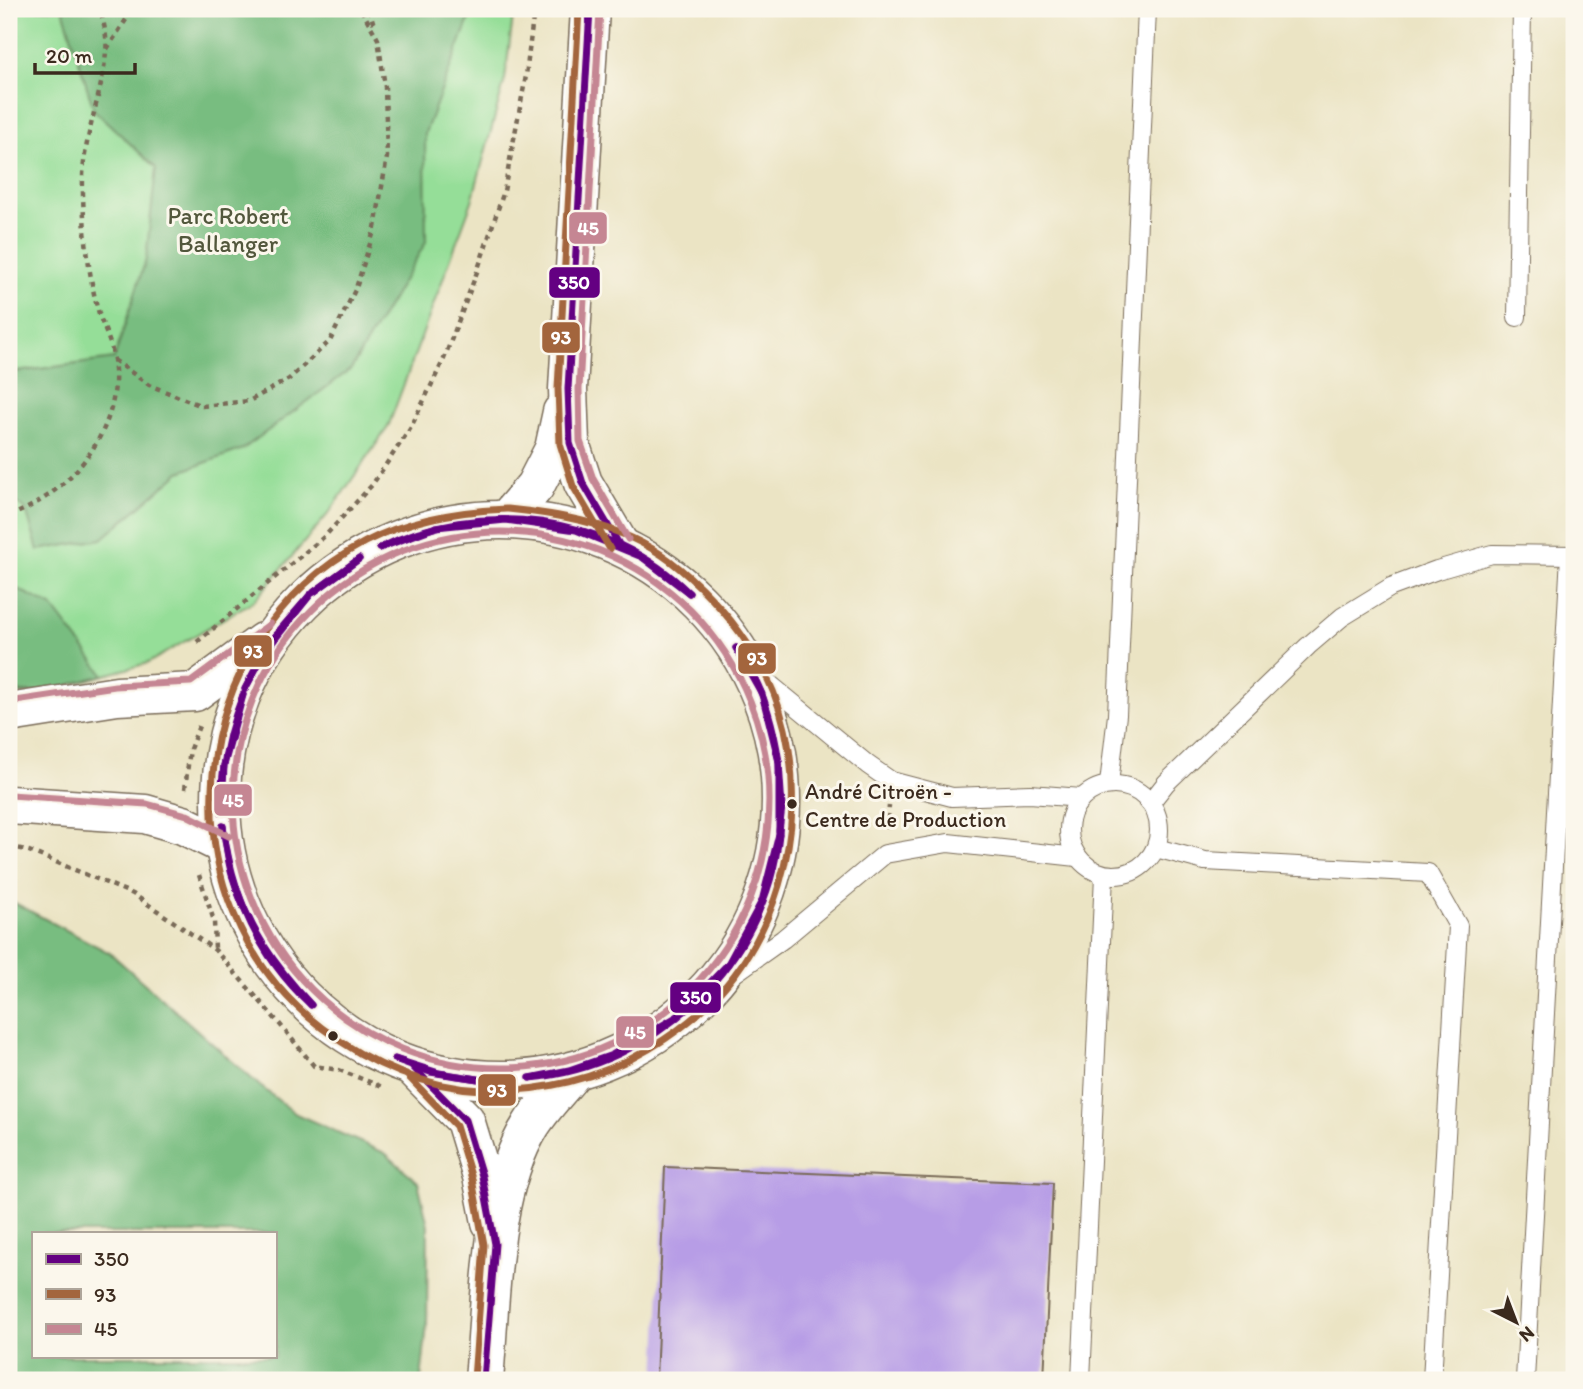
<svg xmlns="http://www.w3.org/2000/svg" width="1583" height="1389" viewBox="0 0 1583 1389" font-family="Itim,sans-serif">
  <rect width="100%" height="100%" fill="#fbf7ec"/>
  <filter id="ink" filterUnits="userSpaceOnUse"><feTurbulence type="fractalNoise" baseFrequency=".0143" numOctaves="2"/><feDisplacementMap in="SourceGraphic" scale="14" xChannelSelector="R" yChannelSelector="G"/><feConvolveMatrix kernelMatrix="1 2 1 2 8 2 1 2 1" color-interpolation-filters="sRGB"/></filter>
  <filter id="wash" filterUnits="userSpaceOnUse"><feTurbulence type="fractalNoise" baseFrequency=".00686" numOctaves="4" result="noise"/><feDisplacementMap in="SourceGraphic" scale="28" xChannelSelector="R" yChannelSelector="G"/><feGaussianBlur stdDeviation="1.57" result="paint"/><feColorMatrix in="noise" values="0 0 0 0 0 0 0 0 0 0 0 0 0 0 0 0 0 1.4 0 .05"/><feComposite in="paint" operator="in"/></filter>
  <g filter="url(#wash)">
    <rect width="100%" height="100%" fill="#ebe4c4"/>
    <polygon fill="#95de98" stroke="#68845b" stroke-width="2" points="9,9 514,9 505,79 472,201 388,427 329,513 255,600 148,663 40,693 9,695"/>
    <g fill="#78bd80" stroke="#5a744f" stroke-width="2" fill-rule="evenodd">
      <polygon points="63,9 473,9 425,133 426,242 351,369 243,449 180,472 102,539 38,550 26,510 9,496 9,373 114,359 146,259 156,168 94,110"/>
      <polygon points="9,585 52,606 104,675 40,693 9,691"/>
      <path d="M9 900 110 953 260 1086 296 1114 385 1153 418 1182 428 1225 427 1325 421 1380H9ZM33 1233H275V1356H33Z"/>
    </g>
    <g id="blocks">
      <polygon fill="#b79de6" points="665,1167 1053,1183 1044,1380 656,1380"/>
    </g>
  </g>
  <g filter="url(#ink)">
    <use href="#blocks" fill-opacity="0" stroke="#796b58" stroke-width="2"/>
    <g fill="none" stroke-linecap="round" stroke-linejoin="round">
      <defs>
        <g id="service">
          <polyline points="1517,317 1522,9"/>
          <polyline points="750,668 868,765 891,781 952,797 1030,794 1081,798"/>
          <polyline points="1109,784 1117,715 1147,9"/>
          <circle cx="1114" cy="830" r="45"/>
          <polyline points="1151,802 1166,783 1308,646 1342,617 1391,587 1437,570 1492,554 1574,555"/>
          <polyline points="1156,848 1205,861 1428,873 1458,926 1432,1380"/>
          <polyline points="701,997 783,939 885,854 948,843 1077,857"/>
          <polyline points="1081,1380 1104,875"/>
          <polyline points="1525,1380 1570,555"/>
        </g>
        <g id="secondary">
          <polyline points="590,9 568,389 570,443 583,483 619,544"/>
          <polyline points="507,519 535,486 554,449 562,412"/>
          <circle cx="501" cy="800" r="280"/>
          <polyline points="9,713 117,696 195,692 263,642"/>
          <polyline points="9,805 145,814 183,825 224,845"/>
          <polyline points="413,1067 465,1120 482,1176 491,1222"/>
          <path d="M484 1380C491 1303 489 1192 531 1125 543 1106 560 1089 574 1071"/>
        </g>
      </defs>
      <use href="#service" stroke="#796b58" stroke-width="20"/>
      <use href="#secondary" stroke="#796b58" stroke-width="41"/>
      <g stroke="#796b58" stroke-width="4.5" stroke-dasharray="5 5" stroke-linecap="butt">
        <polyline points="369,9 375,28"/>
        <polyline points="107,49 133,9"/>
        <polyline points="114,360 149,385 202,406 249,401 289,379 330,341 356,288 375,228 387,157 385,87 378,39 361,9"/>
        <path d="M9 516C70 494 124 429 114 360 112 343 102 326 98 310 88 276 82 213 83 177 84 134 103 93 106 51 108 38 103 22 101 9"/>
        <polyline points="279,611 312,592"/>
        <polyline points="197,642 325,536 372,485 410,429 444,359 477,272 504,191 526,76 534,9"/>
        <polyline points="185,789 190,749 199,726"/>
        <polyline points="887,829 889,806"/>
        <polyline points="9,846 29,851 133,894 215,950 278,1022 314,1066 339,1070 385,1088"/>
        <polyline points="199,875 214,921 215,950"/>
      </g>
      <use href="#service" stroke="#fff" stroke-width="18"/>
      <use href="#secondary" stroke="#fff" stroke-width="38"/>
      <defs>
        <g id="bus-1">
          <polyline points="590,9 568,389 570,443 583,483 619,544"/>
          <path d="M380 548C478 498 610 514 689 593"/>
          <polyline points="380,548 436,527 506,520 576,530 642,557 689,593"/>
          <polyline points="314,592 359,559"/>
          <polyline points="314,592 359,559"/>
          <path d="M736 648C762 681 773 722 779 762"/>
          <polyline points="736,648 762,694 779,762"/>
          <polyline points="245,689 272,639 310,595"/>
          <polyline points="245,689 263,654 310,595"/>
          <path d="M222 812C220 771 228 732 243 695"/>
          <polyline points="222,812 224,765 243,695"/>
          <path d="M223 826C226 842 227 859 232 875 248 928 274 965 311 1005"/>
          <path d="M223 826C232 896 259 957 311 1005"/>
          <polyline points="779,831 779,763"/>
          <polyline points="779,831 782,807 779,763"/>
          <polyline points="395,1059 439,1073 478,1079"/>
          <polyline points="395,1059 430,1072 478,1079"/>
          <polyline points="413,1067 465,1120 482,1176 495,1244 484,1380"/>
          <polyline points="530,1078 569,1070 612,1055 678,1016 728,964 762,901 779,834"/>
          <path d="M530 1078C656 1067 767 961 779 834"/>
        </g>
        <g id="bus-2">
          <polyline points="579,9 558,388 560,444 573,486 610,549"/>
          <path d="M506 509C457 511 410 519 365 542 182 639 157 902 322 1028 369 1064 423 1087 482 1090 540 1093 599 1079 649 1049 688 1026 724 994 748 955 801 869 810 746 756 657 736 624 709 593 679 568 631 527 569 515 508 509"/>
          <polyline points="406,1074 456,1126 472,1179 484,1245 474,1379"/>
        </g>
        <g id="bus-3">
          <polyline points="600,10 579,389 580,441 593,479 628,539"/>
          <circle cx="501" cy="800" r="268"/>
          <polyline points="9,702 115,686 191,682 270,624"/>
          <polyline points="10,795 147,804 187,815 229,836"/>
        </g>
      </defs>
      <use href="#bus-1" stroke="#fbf7ec" stroke-width="12"/>
      <use href="#bus-2" stroke="#fbf7ec" stroke-width="12"/>
      <use href="#bus-3" stroke="#fbf7ec" stroke-width="12"/>
      <use href="#bus-1" stroke="#640082" stroke-width="7"/>
      <use href="#bus-2" stroke="#a3653d" stroke-width="7"/>
      <use href="#bus-3" stroke="#c58693" stroke-width="7"/>
    </g>
  </g>
  <g fill="#3b2a1e" stroke="#fbf7ec" stroke-width="2.5">
    <circle cx="792" cy="804" r="6"/>
    <circle cx="333" cy="1036" r="6"/>
  </g>
  <g text-anchor="middle" stroke-width="6" stroke-linejoin="round" paint-order="stroke">
    <g font-size="22" fill="#3b2a1e" stroke="#fbf7ec" text-anchor="start">
      <text x="805" y="799">André Citroën -<tspan x="805" dy="28">Centre de Production</tspan></text>
    </g>
    <g font-size="24" fill="#52573c" stroke="#fbf7ec">
      <text x="228" y="224">Parc Robert<tspan x="228" dy="28">Ballanger</tspan></text>
    </g>
  </g>
  <g stroke="#fbf7ec" stroke-width="2.5">
    <rect x="568" y="211" width="40" height="34" rx="7" fill="#c58693"/>
    <rect x="548" y="266" width="53" height="33" rx="7" fill="#640082"/>
    <rect x="541" y="321" width="40" height="33" rx="7" fill="#a3653d"/>
    <rect x="233" y="634" width="40" height="34" rx="7" fill="#a3653d"/>
    <rect x="737" y="642" width="40" height="33" rx="7" fill="#a3653d"/>
    <rect x="213" y="783" width="40" height="34" rx="7" fill="#c58693"/>
    <rect x="669" y="981" width="53" height="33" rx="7" fill="#640082"/>
    <rect x="615" y="1015" width="40" height="34" rx="7" fill="#c58693"/>
    <rect x="477" y="1073" width="40" height="34" rx="7" fill="#a3653d"/>
  </g>
  <g font-size="19" text-anchor="middle" font-weight="bold" fill="#fff">
    <text x="588" y="235">45</text>
    <text x="574" y="289">350</text>
    <text x="561" y="344">93</text>
    <text x="253" y="658">93</text>
    <text x="757" y="665">93</text>
    <text x="233" y="807">45</text>
    <text x="696" y="1004">350</text>
    <text x="635" y="1039">45</text>
    <text x="497" y="1097">93</text>
  </g>
  <rect width="1583" height="1389" fill="none" stroke="#fbf7ec" stroke-width="35"/>
  <rect x="32" y="1232" width="245" height="126" fill="#fbf7ec" stroke="#aea59a" stroke-width="2"/>
  <rect x="46" y="1254" width="35" height="10" fill="#640082" stroke="#aea59a" stroke-width="2"/>
  <text x="94" y="1266" font-size="21" fill="#3b2a1e">350</text>
  <rect x="46" y="1289" width="35" height="10" fill="#a3653d" stroke="#aea59a" stroke-width="2"/>
  <text x="94" y="1302" font-size="21" fill="#3b2a1e">93</text>
  <rect x="46" y="1324" width="35" height="10" fill="#c58693" stroke="#aea59a" stroke-width="2"/>
  <text x="94" y="1336" font-size="21" fill="#3b2a1e">45</text>
  <g transform="translate(1516 1322) rotate(138)" stroke="#fbf7ec" stroke-width="5" paint-order="stroke">
  <path d="M0-5L12 26L0 18L-12 26Z" fill="#3b2a1e"/>
  <text y="-10" font-size="19" font-weight="bold" text-anchor="middle" fill="#3b2a1e">N</text>
  </g>
  <path d="M35 63v10h100v-10" fill="none" stroke="#3b2a1e" stroke-width="3.5"/>
  <text x="46" y="63" font-size="21" fill="#3b2a1e" stroke="#fbf7ec" stroke-width="5" paint-order="stroke">20 m</text>
</svg>
